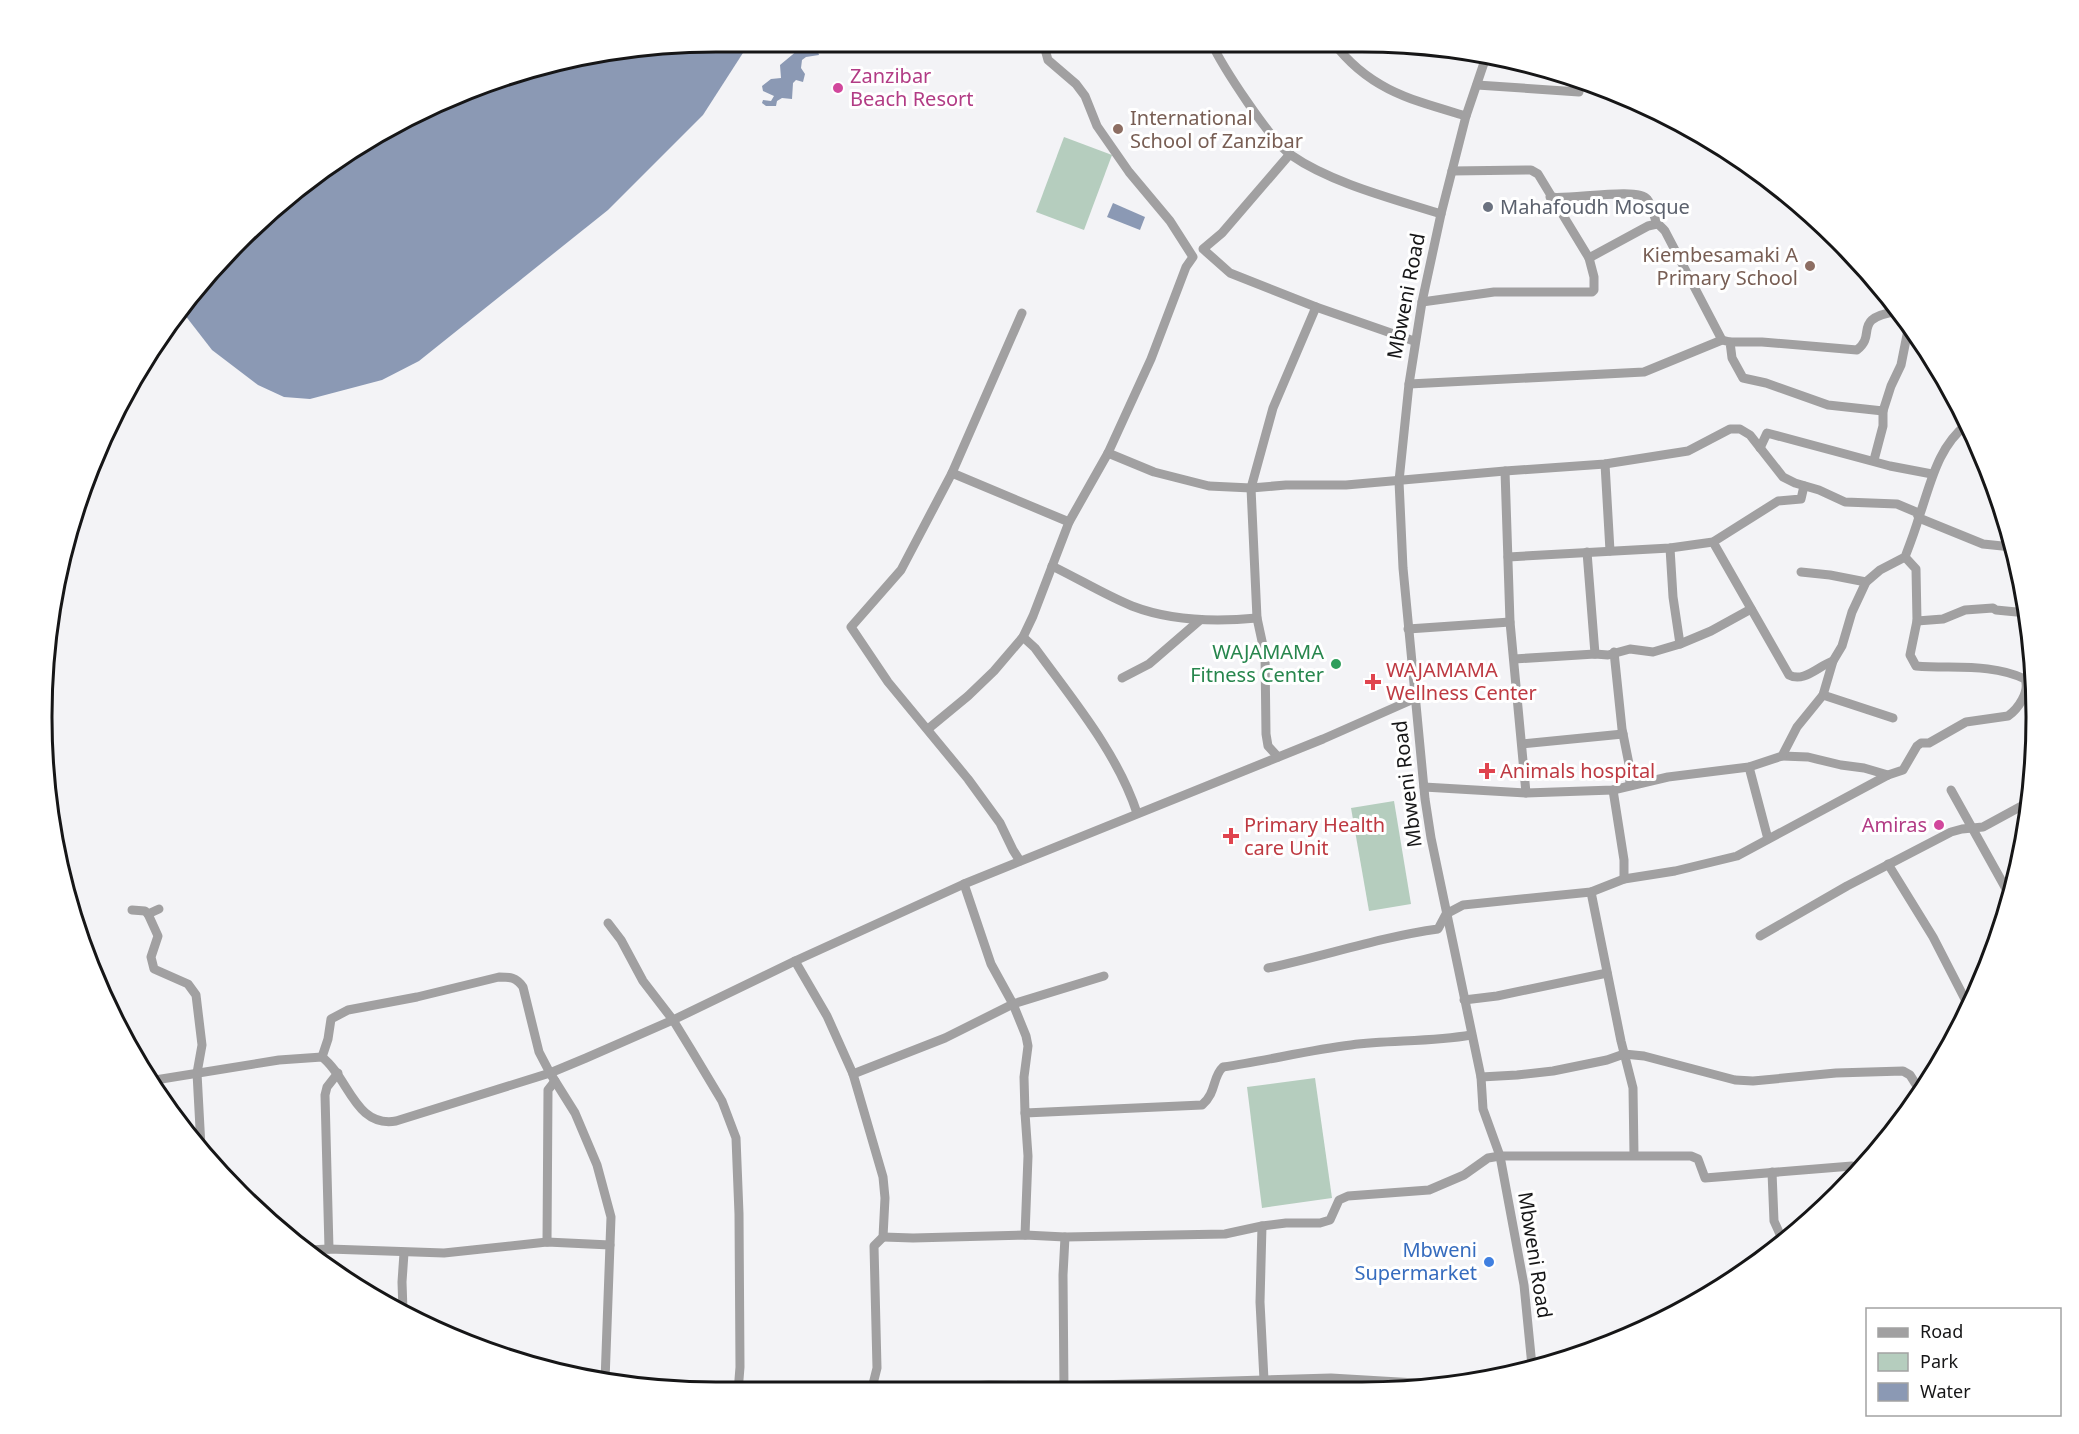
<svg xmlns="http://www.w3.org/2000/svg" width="2079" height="1434" viewBox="0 0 2079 1434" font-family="'Noto Sans',sans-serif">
  <rect width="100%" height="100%" fill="#f3f3f6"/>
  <g fill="#b5cdbe">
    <polygon points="1064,137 1112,155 1084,230 1036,212"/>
    <polygon points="1394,801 1411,904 1369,911 1351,808"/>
    <polygon points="1315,1078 1332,1198 1262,1208 1247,1087"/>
  </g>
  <g fill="#8b99b4">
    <polygon points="717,42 750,42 703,115 608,210 419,361 382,380 310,399 284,397 258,385 212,350 181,310 209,272 342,156 458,94 542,65"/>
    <polygon points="799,42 815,42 819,55 806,57 802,60 801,68 805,74 803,82 796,80 793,83 792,99 782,98 777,101 776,106 766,106 762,103 763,100 771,101 774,96 763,91 762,86 771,79 781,78 780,65 798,50"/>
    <polygon points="1113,203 1145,217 1140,230 1107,217"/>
  </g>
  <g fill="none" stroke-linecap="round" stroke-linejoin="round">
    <g stroke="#a1a0a1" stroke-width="9">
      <path d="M1211 42C1222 66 1270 140 1291 155 1331 183 1394 199 1441 214"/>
      <path d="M1333 42C1369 90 1412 100 1466 116"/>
      <polyline points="1487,54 1466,116 1441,214 1422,302 1409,384 1399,481 1403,568 1425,799 1431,838 1481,1077 1483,1109 1500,1156 1524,1285 1532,1366"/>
      <polyline points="1477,85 1579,92"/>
      <polyline points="1290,154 1222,233 1203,249 1230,273 1316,307 1414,341"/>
      <polyline points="1452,171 1531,170 1538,174 1589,258 1648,226 1657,224"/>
      <path d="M1550 197C1569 200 1638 187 1647 199 1652 205 1653 214 1656 221 1658 225 1662 227 1665 231L1722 340"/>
      <polyline points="1422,302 1494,292 1592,292 1594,290 1594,277 1589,258"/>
      <path d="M1730 342H1762L1857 350C1878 334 1850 319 1898 311"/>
      <polyline points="1409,384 1644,372 1722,340 1730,342 1732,358 1743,378 1766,383 1828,405 1883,411 1891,386 1901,365 1909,325"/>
      <polyline points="1760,448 1767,433 1890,466 1932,474"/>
      <polyline points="1108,453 1154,472 1209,486 1251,488 1286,485 1346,485 1505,471 1605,464 1688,451 1730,429 1740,429 1750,435 1783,477 1795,483 1819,490 1845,502 1897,504 1916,512 1919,518 1983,544 2012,547"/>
      <polyline points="1874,460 1883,426 1883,411"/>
      <polyline points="1605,464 1610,551"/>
      <polyline points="1505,471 1510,622 1526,793"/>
      <polyline points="952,473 1069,522"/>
      <path d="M1713 542 1789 675C1804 683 1818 666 1833 661"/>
      <polyline points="1670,548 1673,597 1680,644"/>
      <polyline points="1587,552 1595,654"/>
      <polyline points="1508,557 1670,548 1713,542 1778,501 1801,499 1804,486"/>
      <path d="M1052 566C1079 579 1105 595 1132 606 1171 621 1216 622 1257 618"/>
      <polyline points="1801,572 1830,575 1866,582"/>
      <polyline points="1917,621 1943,619 1965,610 1993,608 1996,610 2027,613"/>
      <polyline points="1408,629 1510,622"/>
      <path d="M1023 637 1035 648C1072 699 1117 752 1137 813"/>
      <polyline points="1614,652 1622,729 1629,764 1630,785"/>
      <polyline points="1514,659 1595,654 1608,655 1630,649 1653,652 1680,644 1711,631 1751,609"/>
      <polyline points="1122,678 1149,664 1200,620"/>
      <polyline points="1823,695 1893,718"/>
      <polyline points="928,729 968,696 994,671 1023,637 1033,616 1069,522 1108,453 1151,359 1186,267 1193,257 1170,221 1129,172 1097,126 1085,96 1076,84 1048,60 1043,42"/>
      <polyline points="1522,744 1623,734"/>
      <polyline points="1782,756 1808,757 1841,765 1864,768 1888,775"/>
      <polyline points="1278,757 1268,746 1266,734 1265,655 1257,618 1251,488 1273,408 1316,307"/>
      <polyline points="1749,767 1768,839"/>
      <path d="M1424 787 1526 793 1613 790 1668 777 1749 767 1782 756 1797 727 1823 695 1833 661 1842 646 1852 612 1866 582 1880 570 1905 557C1910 544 1915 531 1919 517 1931 483 1937 448 1967 424"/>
      <polyline points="1613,790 1624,860 1624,879"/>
      <polyline points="1951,790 2010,896"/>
      <polyline points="1020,861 1013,850 1000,823 968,779 888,682 851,627 901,570 952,473 1022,313"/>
      <polyline points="1888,864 1933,937 1969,1007"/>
      <path d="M964 884 991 964 1013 1004 1026 1036 1028 1046 1024 1077 1025 1113 1202 1105C1217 1092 1212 1077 1223 1067 1266 1061 1308 1050 1351 1045 1391 1040 1431 1042 1471 1035"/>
      <polyline points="1591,892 1621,1041 1633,1088 1634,1155"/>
      <polyline points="132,910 145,911 148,914 159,909"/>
      <polyline points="148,914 158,936 151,957 154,969 188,984 196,995 202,1045 197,1073 201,1147"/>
      <polyline points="608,923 621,940 643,981 673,1020 692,1051 722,1101 736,1138 739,1214 740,1367 738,1392"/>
      <polyline points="1760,936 1847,886 1951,832 1962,829 1983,827 2029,802"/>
      <polyline points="795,961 827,1016 853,1074 883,1177 885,1198 883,1237 874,1246 877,1368 871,1392"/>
      <path d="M1268 968C1325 956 1380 937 1438 929L1446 914 1463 905 1591 892 1624 879 1675 871 1737 856 1888 775 1903 770 1917 746 1921 743H1929L1966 722 2008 716C2018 709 2030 692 2025 679 1991 663 1953 669 1916 666L1910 655 1917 621 1916 569 1905 557"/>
      <polyline points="1464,1000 1497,996 1607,973"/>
      <path d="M322 1057 328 1039 331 1019 348 1010 417 997 499 977C510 977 516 977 523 987L539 1052 550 1073 575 1113 597 1165 611 1217 605 1381"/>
      <polyline points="853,1074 945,1038 1013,1004 1104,976"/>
      <polyline points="1481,1077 1517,1075 1553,1071 1607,1060 1624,1054 1644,1056 1735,1080 1753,1081 1836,1073 1903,1071 1910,1075 1922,1094"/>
      <path d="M149 1081 279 1060 322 1057C349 1078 355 1128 396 1121L550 1073 586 1058 673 1020 795 961 964 884 1323 739 1416 698"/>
      <polyline points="1025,1113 1028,1156 1025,1235"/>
      <polyline points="1772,1172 1774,1221 1783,1241"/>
      <polyline points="1262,1226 1260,1302 1264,1380"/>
      <polyline points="883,1237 913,1238 1025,1235 1065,1237 1225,1234 1262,1226 1286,1223 1320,1223 1330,1220 1339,1200 1348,1196 1429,1190 1464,1175 1488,1158 1500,1156 1691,1156 1698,1159 1705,1178 1852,1166 1859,1170"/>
      <polyline points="547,1242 548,1090 555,1081"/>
      <polyline points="329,1249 325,1095 327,1087 338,1073"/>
      <polyline points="308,1250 329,1249 444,1253 547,1242 610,1245"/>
      <polyline points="403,1311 402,1282 404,1253"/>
      <polyline points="1064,1391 1063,1275 1065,1237"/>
      <polyline points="846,1392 989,1385 1064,1386 1331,1378 1416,1383 1466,1382"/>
    </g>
  </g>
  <g fill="#d1479c" stroke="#fff" stroke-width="2">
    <circle cx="838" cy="88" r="6"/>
    <circle cx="1939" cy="825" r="6"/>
  </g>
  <g fill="#8d6e63" stroke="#fff" stroke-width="2">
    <circle cx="1118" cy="129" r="6"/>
    <circle cx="1810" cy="266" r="6"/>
  </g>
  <circle fill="#6b7280" stroke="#fff" stroke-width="2" cx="1488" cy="207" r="6"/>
  <circle fill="#2e9e5b" stroke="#fff" stroke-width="2" cx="1336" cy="664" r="6"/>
  <g fill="#e0444e" stroke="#fff" stroke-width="2">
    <path d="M1370 673h6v6h6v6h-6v6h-6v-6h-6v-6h6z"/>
    <path d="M1484 762h6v6h6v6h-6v6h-6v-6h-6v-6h6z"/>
    <path d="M1228 827h6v6h6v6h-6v6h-6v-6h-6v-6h6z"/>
  </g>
  <circle fill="#3f7fe0" stroke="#fff" stroke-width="2" cx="1489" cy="1262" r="6"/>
  <g text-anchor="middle" stroke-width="6" stroke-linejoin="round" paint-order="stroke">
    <g font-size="20" fill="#b23c85" stroke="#fff" text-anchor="start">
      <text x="850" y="83">Zanzibar<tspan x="850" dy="23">Beach Resort</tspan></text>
      <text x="1927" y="832" text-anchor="end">Amiras</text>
    </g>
    <g font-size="20" fill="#785e54" stroke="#fff" text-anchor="start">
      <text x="1130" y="125">International<tspan x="1130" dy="23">School of Zanzibar</tspan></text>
      <text x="1798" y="262" text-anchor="end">Kiembesamaki A<tspan x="1798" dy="23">Primary School</tspan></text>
    </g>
    <g font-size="20" fill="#5b616d" stroke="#fff" text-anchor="start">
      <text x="1500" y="214">Mahafoudh Mosque</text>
    </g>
    <g font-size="20" fill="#161617" stroke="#fff">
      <text transform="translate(1406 296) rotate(-79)" y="7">Mbweni Road</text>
      <text transform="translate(1407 784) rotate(-97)" y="7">Mbweni Road</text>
      <text transform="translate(1535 1255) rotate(81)" y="7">Mbweni Road</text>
    </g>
    <g font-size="20" fill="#27864d" stroke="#fff" text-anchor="end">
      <text x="1324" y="659">WAJAMAMA<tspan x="1324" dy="23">Fitness Center</tspan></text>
    </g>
    <g font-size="20" fill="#be3a42" stroke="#fff" text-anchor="start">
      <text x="1386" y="677">WAJAMAMA<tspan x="1386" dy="23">Wellness Center</tspan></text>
      <text x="1500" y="778">Animals hospital</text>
      <text x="1244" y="832">Primary Health<tspan x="1244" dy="23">care Unit</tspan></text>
    </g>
    <g font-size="20" fill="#366cbe" stroke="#fff" text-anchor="end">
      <text x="1477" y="1257">Mbweni<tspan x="1477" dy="23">Supermarket</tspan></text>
    </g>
  </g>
  <path d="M0 0H2079V1434H0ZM716 52H1362A664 664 0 0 1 2026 716V718A664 664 0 0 1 1362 1382H716A664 664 0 0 1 52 718V716A664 664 0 0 1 716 52Z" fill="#fff" fill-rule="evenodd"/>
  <path fill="none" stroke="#161617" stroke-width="3" d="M716 52H1362A664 664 0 0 1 2026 716V718A664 664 0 0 1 1362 1382H716A664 664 0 0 1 52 718V716A664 664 0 0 1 716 52Z"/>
  <rect x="1866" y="1308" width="195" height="108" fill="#ffffff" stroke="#a2a2a2" stroke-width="1.5"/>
  <rect x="1878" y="1328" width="30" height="9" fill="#a1a0a1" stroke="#a2a2a2" stroke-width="1.5"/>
  <text x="1920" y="1338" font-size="18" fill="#161617">Road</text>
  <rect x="1878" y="1353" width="30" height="18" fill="#b5cdbe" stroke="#a2a2a2" stroke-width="1.5"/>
  <text x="1920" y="1368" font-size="18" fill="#161617">Park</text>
  <rect x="1878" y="1383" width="30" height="18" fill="#8b99b4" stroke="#a2a2a2" stroke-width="1.5"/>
  <text x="1920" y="1398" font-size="18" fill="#161617">Water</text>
</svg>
